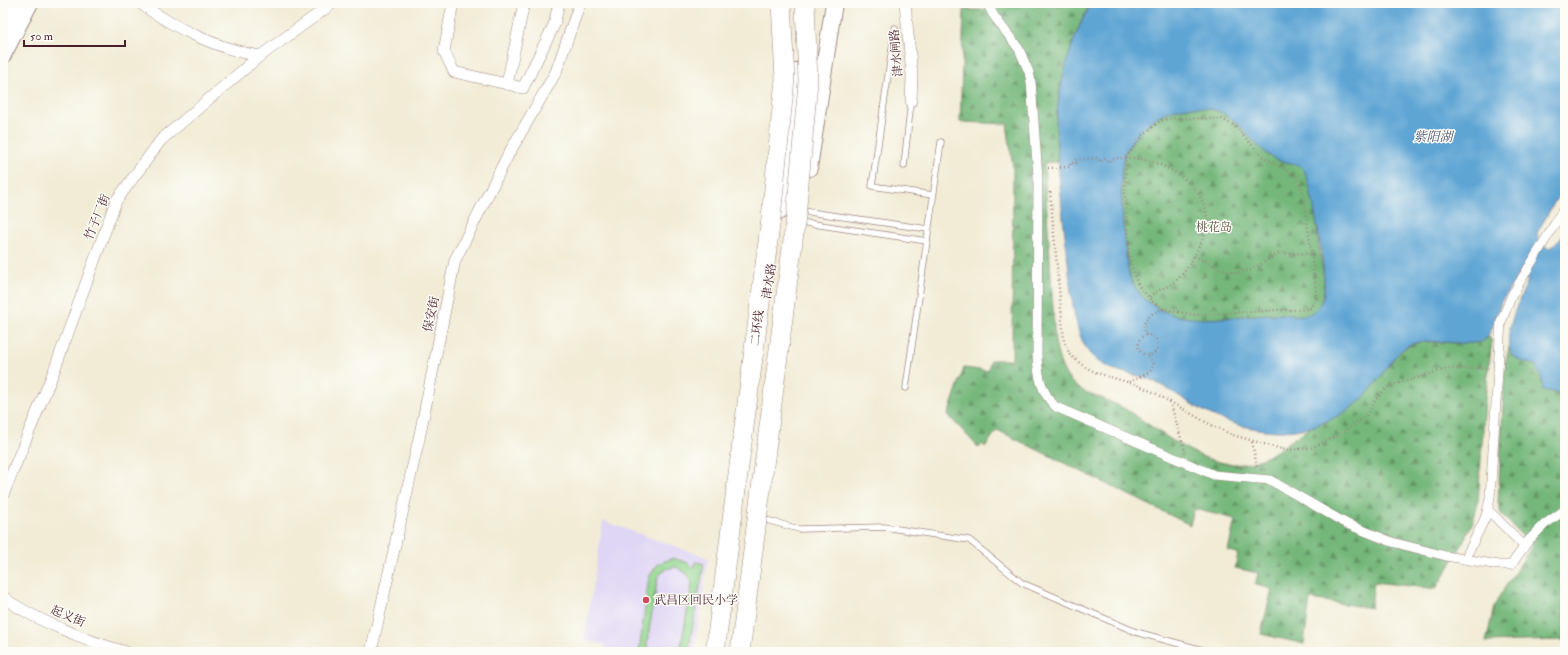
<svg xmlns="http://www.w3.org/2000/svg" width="1568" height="655" viewBox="0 0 1568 655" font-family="'IM FELL Double Pica','Noto Serif SC',serif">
  <defs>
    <pattern id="forest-firs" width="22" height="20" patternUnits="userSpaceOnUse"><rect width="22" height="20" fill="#75b77a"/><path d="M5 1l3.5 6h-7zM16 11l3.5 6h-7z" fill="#629464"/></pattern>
  </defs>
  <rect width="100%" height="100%" fill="#fdfcf7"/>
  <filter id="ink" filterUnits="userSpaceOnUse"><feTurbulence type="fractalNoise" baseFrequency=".025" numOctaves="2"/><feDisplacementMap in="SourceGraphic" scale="8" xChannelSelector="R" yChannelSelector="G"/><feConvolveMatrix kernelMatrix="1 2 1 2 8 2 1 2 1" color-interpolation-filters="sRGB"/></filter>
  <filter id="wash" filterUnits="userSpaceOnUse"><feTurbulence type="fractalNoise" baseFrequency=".012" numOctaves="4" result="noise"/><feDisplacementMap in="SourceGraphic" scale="16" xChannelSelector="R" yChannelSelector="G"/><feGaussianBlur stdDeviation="0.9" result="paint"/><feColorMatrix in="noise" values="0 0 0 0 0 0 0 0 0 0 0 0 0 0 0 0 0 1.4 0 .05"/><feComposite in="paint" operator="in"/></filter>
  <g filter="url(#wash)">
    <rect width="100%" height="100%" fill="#f2ecd6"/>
    <polygon fill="#dfd5f5" points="603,521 708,558 694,652 604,652 605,644 584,641"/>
    <g fill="url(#forest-firs)" stroke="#606b52">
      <path d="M991 3H1082L1088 9C1073 33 1059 86 1057 115 1056 131 1057 146 1058 162L1044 163 1055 341C1066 402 1089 386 1130 412 1166 435 1216 479 1261 459 1278 452 1294 438 1309 428 1315 424 1322 423 1329 420 1341 414 1354 406 1364 397 1379 383 1391 354 1410 345 1429 336 1475 351 1489 336L1492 342 1491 349 1485 400 1478 503 1473 522 1459 550 1436 589 1374 582 1371 608 1310 599 1304 644 1261 634 1272 589 1255 585 1258 573 1235 568 1238 553 1228 551 1235 519 1194 509 1190 525 997 430 985 447 982 444 979 448 948 415 964 368 988 371 991 360H1012L1013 167 1007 124 960 122 964 10H984Z"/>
      <path d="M1187 107C1221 106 1233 117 1255 141 1261 147 1266 153 1273 158 1282 163 1299 161 1304 170 1317 193 1316 223 1319 249 1321 262 1325 277 1324 290 1323 299 1318 313 1308 315 1298 317 1286 314 1277 314 1240 314 1185 329 1154 307 1145 300 1135 290 1131 280 1124 263 1118 173 1124 156 1127 144 1147 123 1157 117 1166 111 1177 109 1187 107Z"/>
      <path d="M1510 344C1513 365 1525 356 1536 366 1542 372 1542 383 1543 390L1565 395V640L1486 642 1494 607 1500 595 1532 546 1501 514 1498 502 1505 363Z"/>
    </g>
    <polygon fill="#92d68f" stroke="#6e7a5d" points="673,558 688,563 694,568 696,562 704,564 688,652 680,652 692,584 691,579 685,572 676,567 666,569 658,576 647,643 649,652 639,652 649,577 658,564"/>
    <path fill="#5ea5d4" stroke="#546280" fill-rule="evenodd" d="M1092 3H1565V184L1537 233 1539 242 1548 248 1554 246 1565 232V395L1543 390 1542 380 1536 366C1529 362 1518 362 1513 356 1499 339 1521 297 1528 280L1519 275 1501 302 1491 331 1484 341C1463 348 1425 335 1407 346 1390 357 1380 381 1366 395 1344 418 1308 432 1277 431 1251 430 1223 422 1200 409 1184 400 1169 388 1151 380 1131 372 1108 373 1092 356 1087 351 1083 343 1080 335 1071 309 1070 279 1067 252 1063 221 1060 190 1058 159 1057 144 1055 129 1057 114 1060 80 1073 32 1092 3ZM1187 107C1240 106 1238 133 1273 158 1282 164 1300 161 1304 170 1312 185 1327 278 1324 293 1322 303 1315 315 1304 315 1295 316 1286 314 1277 314 1237 314 1193 328 1157 308 1147 303 1136 291 1131 280 1124 263 1118 173 1124 156 1127 144 1147 123 1157 117 1166 111 1177 109 1187 107Z"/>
  </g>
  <g filter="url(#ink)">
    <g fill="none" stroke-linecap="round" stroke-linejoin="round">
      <defs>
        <g id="service">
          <polyline points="895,28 872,186 933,195"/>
          <polyline points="904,166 911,101"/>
          <polyline points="802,211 928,229"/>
          <polyline points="800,222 927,241"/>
          <polyline points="906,388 941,142"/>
          <polyline points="759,518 799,529 884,527 969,540 1022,583 1136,632 1210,652"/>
        </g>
        <g id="pedestrian">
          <path d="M987 3 994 16 1019 49 1029 72 1031 82 1038 177 1037 356C1038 375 1041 393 1056 407L1214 475 1270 480 1347 524 1392 542 1446 556 1499 565H1511L1529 540 1545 524 1565 510"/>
          <polyline points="1488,510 1524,546"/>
          <polyline points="1465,559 1486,516 1490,498 1501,322 1512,295 1565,207"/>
        </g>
        <g id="minor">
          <path d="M140 3C174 28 218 49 260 56"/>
          <polyline points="453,3 444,51 454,72 507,84 524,3"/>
          <polyline points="905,3 912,75 911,101"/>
          <polyline points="507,84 523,88 554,25 559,3"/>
          <polyline points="3,495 54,371 116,201 161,140 256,59 333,3"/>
          <path d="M3 597C32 619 90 642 126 652"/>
          <polyline points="371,652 420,434 455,260 508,155 556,72 580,3"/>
        </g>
        <g id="tertiary">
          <polyline points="3,31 17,3"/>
          <polyline points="3,57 31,3"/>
        </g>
        <g id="secondary">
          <polyline points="809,168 834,3"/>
          <polyline points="780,211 800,70"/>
        </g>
      </defs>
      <use href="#service" stroke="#9e8680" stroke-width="7"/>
      <use href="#pedestrian" stroke="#9e8680" stroke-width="10"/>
      <use href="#minor" stroke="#9e8680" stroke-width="12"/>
      <use href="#tertiary" stroke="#9e8680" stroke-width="16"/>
      <use href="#secondary" stroke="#9e8680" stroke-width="18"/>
      <g stroke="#9e8680" stroke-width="2.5" stroke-dasharray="1 3" stroke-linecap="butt">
        <polyline points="960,3 977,3"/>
        <path d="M1048 168 1070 167V163H1076L1075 160 1098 158 1100 162 1105 158 1108 162C1115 157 1122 158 1131 158 1167 160 1217 190 1205 233 1200 247 1185 275 1172 284 1164 289 1155 290 1149 298"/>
        <polyline points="1050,192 1064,341 1070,355 1085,367 1097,373 1137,385 1153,392 1211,425 1233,435 1285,450 1311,448 1337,436 1366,416 1378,396 1389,386 1447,369 1489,368"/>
        <polyline points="1194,256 1224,270 1236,273 1253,269 1279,253 1312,254"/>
        <circle cx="1148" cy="345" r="10"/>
        <path d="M1146 335C1140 319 1150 314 1163 309L1152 301 1138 285 1133 271 1129 254 1125 195 1126 158 1143 135 1160 121 1172 118 1222 119 1235 126 1263 157 1297 176 1304 196 1317 298 1310 308 1304 310H1277L1195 315 1163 309"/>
        <polyline points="1129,382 1150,372 1153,364 1148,356"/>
        <polyline points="1170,402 1185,451"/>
        <polyline points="1252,442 1257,468"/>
      </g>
      <use href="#service" stroke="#fff" stroke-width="5.5"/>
      <use href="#pedestrian" stroke="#fff" stroke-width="9"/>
      <use href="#minor" stroke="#fff" stroke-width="11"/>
      <use href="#tertiary" stroke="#fff" stroke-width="14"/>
      <use href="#secondary" stroke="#fff" stroke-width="16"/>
      <defs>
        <g id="trunk-bridge">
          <polyline points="715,652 771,218 785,79 781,3"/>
          <polyline points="740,652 796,217 808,82 805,3"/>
        </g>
      </defs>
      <use href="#trunk-bridge" stroke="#9e8680" stroke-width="20" stroke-linecap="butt"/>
      <use href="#trunk-bridge" stroke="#fff" stroke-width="19"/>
    </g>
  </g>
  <circle fill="#d1495b" stroke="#fdfcf7" stroke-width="1.5" cx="646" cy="600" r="4"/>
  <g text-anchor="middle" stroke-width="3" stroke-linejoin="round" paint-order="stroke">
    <g font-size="12" fill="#4a1f2b" stroke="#fdfcf7">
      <text transform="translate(896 53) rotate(-95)" y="4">津水闸路</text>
      <text transform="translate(97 217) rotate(-68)" y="4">竹子厂街</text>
      <text transform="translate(769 281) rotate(-81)" y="4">津水路</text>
      <text transform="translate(431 314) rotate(-78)" y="4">保安街</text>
      <text transform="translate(757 328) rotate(-83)" y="4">二环线</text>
      <text transform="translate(68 616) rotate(23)" y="4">起义街</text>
    </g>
    <g font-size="12" fill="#605649" stroke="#fdfcf7">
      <text x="1214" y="231">桃花岛</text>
    </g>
    <g font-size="12" fill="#4a1f2b" stroke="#fdfcf7" text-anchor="start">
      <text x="654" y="604">武昌区回民小学</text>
    </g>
    <g font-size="13" font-style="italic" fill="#535b77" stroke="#fdfcf7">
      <text x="1433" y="141">紫阳湖</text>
    </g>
  </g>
  <rect width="1568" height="655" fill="none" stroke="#fdfcf7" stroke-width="16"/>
  <path d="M24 40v6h101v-6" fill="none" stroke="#4a1f2b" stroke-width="2"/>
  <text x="30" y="40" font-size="12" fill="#4a1f2b" stroke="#fdfcf7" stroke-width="3" paint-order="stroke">50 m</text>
</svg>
